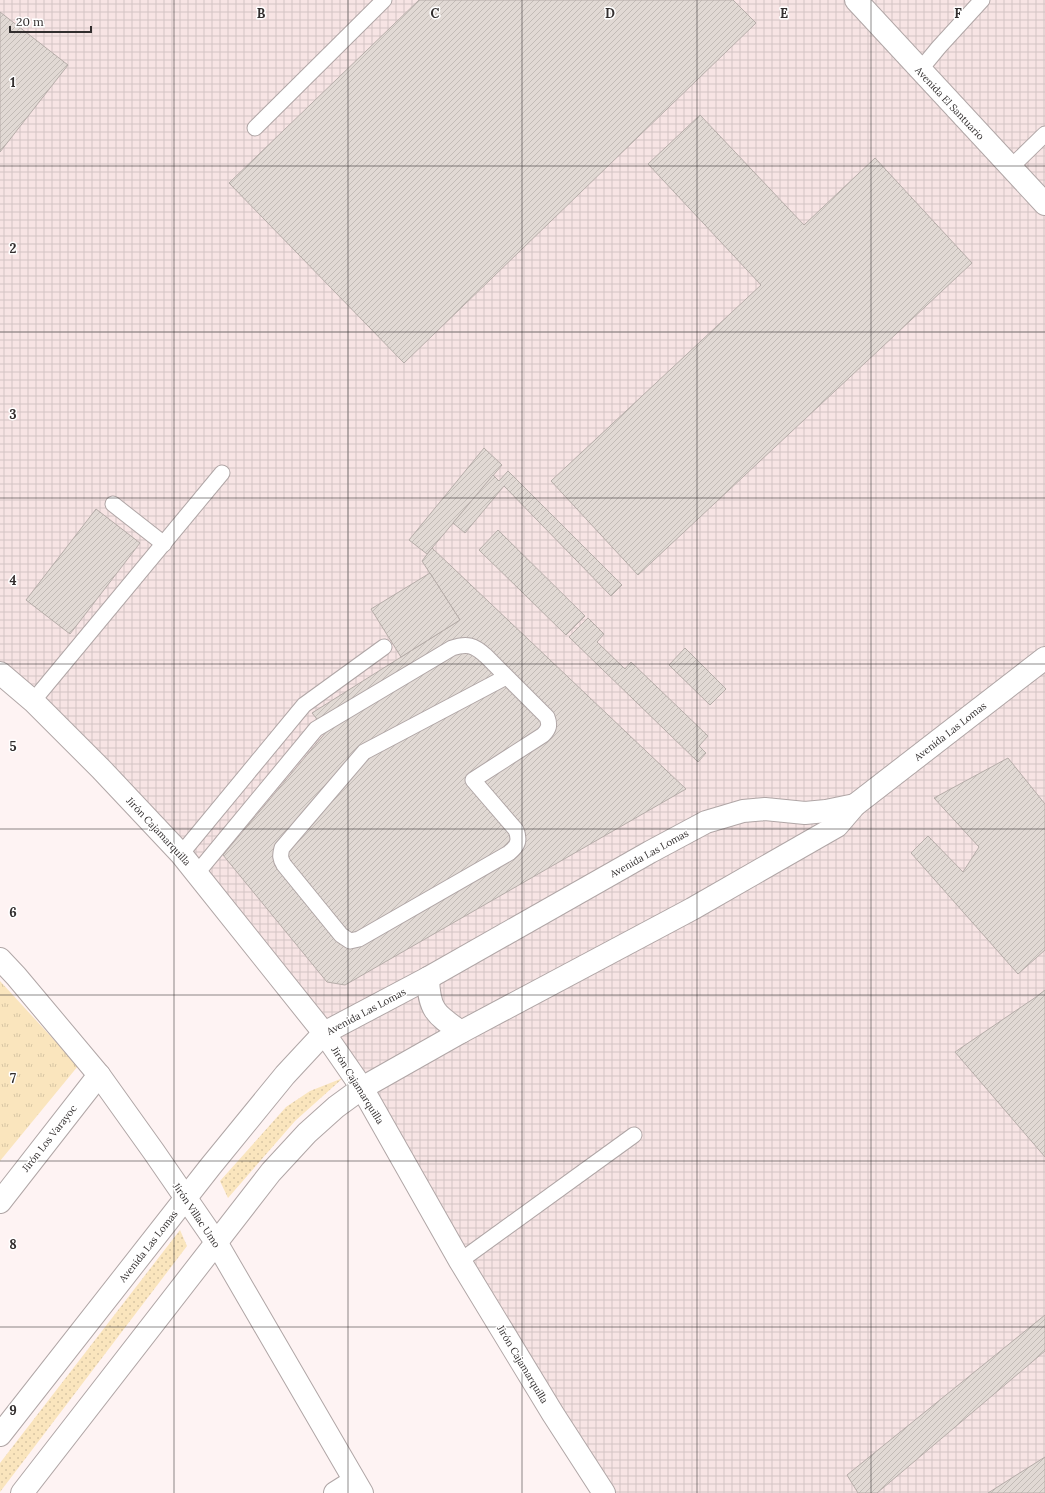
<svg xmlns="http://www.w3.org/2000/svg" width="1045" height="1493" viewBox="0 0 1045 1493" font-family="Lora,serif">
  <defs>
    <pattern id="industrial-grid" width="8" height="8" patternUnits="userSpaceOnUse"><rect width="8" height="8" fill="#f7e4e4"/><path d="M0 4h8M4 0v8" fill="none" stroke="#d4c4c4"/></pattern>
    <pattern id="grass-dots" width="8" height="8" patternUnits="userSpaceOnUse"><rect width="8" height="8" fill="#fae5bd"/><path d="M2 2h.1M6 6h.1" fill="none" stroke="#d7c5a3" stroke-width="1.8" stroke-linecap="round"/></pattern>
    <pattern id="park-tufts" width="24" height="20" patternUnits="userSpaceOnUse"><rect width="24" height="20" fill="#fae5bd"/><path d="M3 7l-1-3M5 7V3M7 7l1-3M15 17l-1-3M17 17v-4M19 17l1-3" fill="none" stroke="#d7c5a3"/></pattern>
    <pattern id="building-hatch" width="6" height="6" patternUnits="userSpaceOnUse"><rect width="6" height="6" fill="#e1d9d4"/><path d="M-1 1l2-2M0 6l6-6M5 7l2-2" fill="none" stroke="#c2bbb6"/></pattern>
  </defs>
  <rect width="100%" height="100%" fill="#fef3f3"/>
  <polygon fill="url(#industrial-grid)" points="0,0 1045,0 1045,1493 607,1493 353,1081 151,830 0,679"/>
  <g fill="url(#grass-dots)">
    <polygon points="343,1078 295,1121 228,1198 220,1181 286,1107 310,1091"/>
    <polygon points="180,1230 187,1246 0,1492 0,1463"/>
  </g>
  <polygon fill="url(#park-tufts)" points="0,981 78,1066 0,1161"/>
  <g fill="url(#building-hatch)" stroke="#b5aca8">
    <polygon points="419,0 733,0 756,23 404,363 229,183"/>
    <polygon points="0,12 68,65 0,152"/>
    <polygon points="700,115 804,225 875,158 972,263 638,575 551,481 761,285 648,164"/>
    <polygon points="484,448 502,465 427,554 409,540"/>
    <polygon points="508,471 622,585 611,596 504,486 465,533 453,523 493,475 499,481"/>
    <polygon points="96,509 140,543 70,634 26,600"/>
    <polygon points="498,530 585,616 566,635 479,550"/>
    <polygon points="432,548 686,789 345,985 327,982 223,855 327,731 312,713 460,620 422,561"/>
    <polygon points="430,573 460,620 401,657 371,609"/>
    <polygon points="588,618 604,634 597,642 625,669 631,662 708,736 699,746 706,753 698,762 569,637"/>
    <polygon points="685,648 726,689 710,705 669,665"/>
    <polygon points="1008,758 1045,804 1045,950 1018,974 911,853 928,836 963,872 979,847 934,798"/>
    <polygon points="1045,990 1045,1157 955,1052 1036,997"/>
    <polygon points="1045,1315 1045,1351 877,1493 858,1493 847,1475"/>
    <polygon points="1045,1457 1045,1493 988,1493"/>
  </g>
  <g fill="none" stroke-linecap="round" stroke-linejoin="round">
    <defs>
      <g id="service">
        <polyline points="920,70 939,47 982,0"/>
        <polyline points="255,128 384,0"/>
        <polyline points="1010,168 1045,134"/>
        <polyline points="113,504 164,544"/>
        <polyline points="33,701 222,473"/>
        <polyline points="181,854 304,705 384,647"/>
        <path d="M197 873 316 729 452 648C467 643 474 645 486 656L547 717C550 725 549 729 543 735L473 780 516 830C520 840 518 846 509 853L359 939 350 941 341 935 284 865C280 859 280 855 282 848L364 752 506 677"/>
        <polyline points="460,1261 634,1135"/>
      </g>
      <g id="minor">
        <polyline points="0,959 16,976 99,1075 154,1152 216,1242 362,1493"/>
        <polyline points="0,1202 99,1075"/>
        <polyline points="335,1493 354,1481"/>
      </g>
      <g id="tertiary">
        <polyline points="856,0 1045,204"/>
        <polyline points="0,673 33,701 101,769 181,854 324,1033 362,1088 460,1261 553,1414 604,1493"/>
      </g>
      <g id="secondary">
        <path d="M428 978C429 1010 435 1014 461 1032"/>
        <polyline points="0,1435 210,1167 285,1075 324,1033 428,978 650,852 706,822 743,811 765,809 805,813 826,811 855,805"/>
        <polyline points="22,1493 271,1172 307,1133 336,1107 362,1088 461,1032 692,909 837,826 855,805 1045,658"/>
      </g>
    </defs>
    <use href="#service" stroke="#b0a6a6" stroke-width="17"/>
    <use href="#minor" stroke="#b0a6a6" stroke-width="24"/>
    <use href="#tertiary" stroke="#b0a6a6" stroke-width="24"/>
    <use href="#secondary" stroke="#b0a6a6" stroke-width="24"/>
    <use href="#service" stroke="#fff" stroke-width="15"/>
    <use href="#minor" stroke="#fff" stroke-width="22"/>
    <use href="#tertiary" stroke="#fff" stroke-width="22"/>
    <use href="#secondary" stroke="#fff" stroke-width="22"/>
  </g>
  <path fill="none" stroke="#322e2e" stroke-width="1" stroke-opacity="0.55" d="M174 0V1493M348 0V1493M522 0V1493M697 0V1493M871 0V1493M0 166H1045M0 332H1045M0 498H1045M0 664H1045M0 829H1045M0 995H1045M0 1161H1045M0 1327H1045"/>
  <g text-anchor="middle" stroke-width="3" stroke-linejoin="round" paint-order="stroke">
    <g font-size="10" fill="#322e2e" stroke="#fff">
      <text transform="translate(950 103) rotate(47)" y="4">Avenida El Santuario</text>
      <text transform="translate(950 731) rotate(-38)" y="4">Avenida Las Lomas</text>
      <text transform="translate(159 831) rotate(47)" y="4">Jirón Cajamarquilla</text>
      <text transform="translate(649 853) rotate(-29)" y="4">Avenida Las Lomas</text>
      <text transform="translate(366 1011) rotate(-28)" y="4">Avenida Las Lomas</text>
      <text transform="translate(358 1085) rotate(58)" y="4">Jirón Cajamarquilla</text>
      <text transform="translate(49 1138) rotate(-52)" y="4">Jirón Los Varayoc</text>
      <text transform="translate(197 1215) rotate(56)" y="4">Jirón Villac Umo</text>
      <text transform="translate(148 1246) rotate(-52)" y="4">Avenida Las Lomas</text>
      <text transform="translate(523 1364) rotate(59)" y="4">Jirón Cajamarquilla</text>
    </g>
  </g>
  <g font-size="13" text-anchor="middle" font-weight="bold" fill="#322e2e" stroke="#fff" stroke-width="3" stroke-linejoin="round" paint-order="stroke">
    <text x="261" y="18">B</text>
    <text x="435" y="18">C</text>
    <text x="610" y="18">D</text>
    <text x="784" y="18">E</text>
    <text x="958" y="18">F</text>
    <text x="13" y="87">1</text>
    <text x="13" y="253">2</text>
    <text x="13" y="419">3</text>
    <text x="13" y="585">4</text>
    <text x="13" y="751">5</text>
    <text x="13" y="917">6</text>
    <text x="13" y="1083">7</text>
    <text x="13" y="1249">8</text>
    <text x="13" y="1415">9</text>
  </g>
  <path d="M10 26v6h81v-6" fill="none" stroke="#322e2e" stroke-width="2"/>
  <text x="16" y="26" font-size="12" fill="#322e2e" stroke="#ffffff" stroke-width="3" paint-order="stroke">20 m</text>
</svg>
